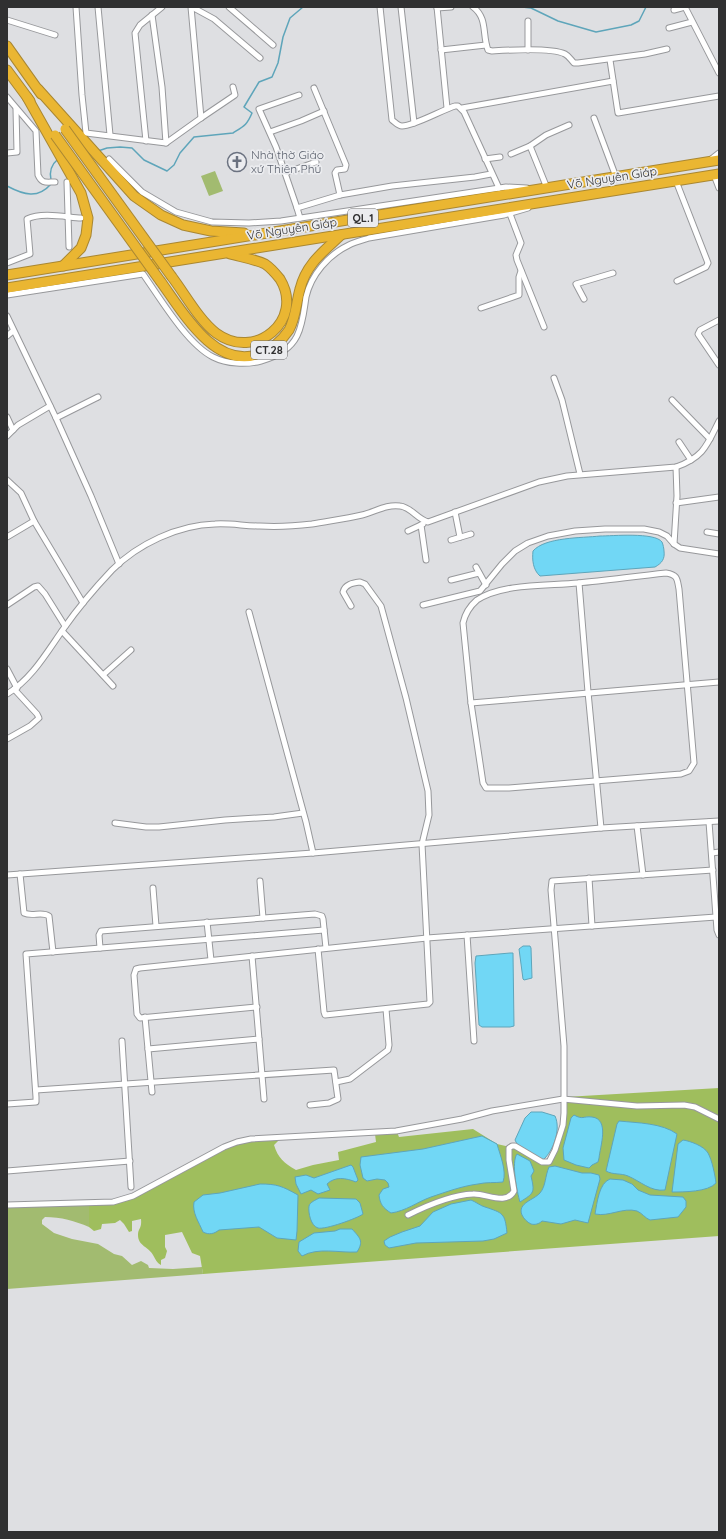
<svg xmlns="http://www.w3.org/2000/svg" width="726" height="1539" viewBox="0 0 726 1539" font-family="Quicksand,sans-serif">
  <rect width="100%" height="100%" fill="#dedfe2"/>
  <g fill="#a2bb70">
    <polygon points="215,171 223,191 209,196 201,176"/>
    <path d="M89 1205V1227C75 1221 61 1217 45 1217L42 1220V1224L54 1233 72 1239 98 1244 114 1254 122 1256 132 1265 141 1261 148 1265 149 1268 173 1269 202 1267 203 1274 7 1289V1207Z"/>
  </g>
  <path fill="#9fbe5d" d="M719 1088V1236L203 1274 200 1256 192 1253 182 1232 165 1235V1247L167 1251 165 1258 161 1260V1265C156 1262 156 1260 153 1255 149 1247 138 1246 138 1235 138 1228 142 1229 141 1219L132 1221V1231L129 1232 124 1224 120 1220 115 1223 102 1224 101 1229 94 1231 89 1227V1205L113 1204 127 1200 225 1149C243 1141 261 1140 280 1139L274 1145C278 1158 284 1163 296 1170L313 1165 339 1160 338 1152 376 1142 375 1134 397 1132 399 1137 473 1129 497 1144 515 1148 549 1164C561 1151 563 1115 565 1097Z"/>
  <g fill="#71d7f5" stroke="#5ea5ba">
    <path d="M600 536C612 536 655 532 662 542 663 544 664 549 664 551 665 559 662 563 655 567L540 576C533 570 532 560 533 551 545 537 582 538 600 536Z"/>
    <polygon points="523,946 530,946 531,948 532,978 524,980 523,979 519,949"/>
    <polygon points="510,953 513,953 514,1026 510,1027 482,1027 479,1025 475,963 476,956"/>
    <path d="M531 1112H542L555 1116C561 1129 554 1150 543 1160L517 1144 515 1140 525 1118Z"/>
    <path d="M574 1115C583 1120 583 1116 592 1117 610 1119 600 1147 599 1158L598 1162 592 1165 589 1168 576 1165 564 1160 563 1148 571 1118Z"/>
    <path d="M619 1121C638 1123 662 1123 677 1134L665 1190C651 1192 640 1181 628 1176 621 1173 613 1175 606 1171L617 1124Z"/>
    <path d="M482 1136 497 1144C500 1155 507 1171 503 1182 495 1183 486 1182 478 1184 462 1186 446 1192 431 1197 417 1202 406 1211 391 1213 383 1208 380 1204 379 1195L383 1189 389 1187 388 1183 385 1180 377 1179 367 1181 363 1178 360 1165 361 1157 423 1149Z"/>
    <path d="M683 1140C690 1141 704 1146 708 1153 712 1160 715 1175 716 1183 708 1192 684 1192 672 1192L678 1144Z"/>
    <path d="M517 1154 530 1161 534 1171 531 1176C535 1193 534 1193 520 1202 517 1192 511 1162 517 1154Z"/>
    <path d="M351 1165 353 1167 358 1180 356 1182C346 1178 335 1176 327 1184L330 1190 318 1194 311 1190 301 1194 296 1184 295 1177 306 1175 314 1178Z"/>
    <path d="M555 1166 582 1173H591L599 1175 600 1179 588 1223 575 1220 561 1224 542 1221C539 1224 535 1225 531 1224 527 1222 524 1219 522 1215 517 1203 534 1200 540 1193 546 1186 545 1176 549 1167Z"/>
    <path d="M610 1179 623 1180 632 1184 638 1190 650 1195 683 1197 686 1201V1207L678 1217 650 1220C645 1218 642 1213 637 1211 623 1207 609 1217 595 1214 597 1203 599 1183 610 1179Z"/>
    <path d="M260 1184C277 1184 282 1186 298 1195L297 1231 296 1240 277 1238 259 1227 219 1230C214 1234 209 1235 203 1232 199 1222 192 1213 194 1202L203 1195 220 1193Z"/>
    <path d="M319 1198 356 1199 360 1203 363 1214C358 1218 325 1230 318 1228 311 1226 308 1213 309 1206 310 1202 316 1200 319 1198Z"/>
    <path d="M471 1200C476 1202 481 1206 485 1207 503 1213 505 1213 507 1233L494 1239 483 1241 416 1243 389 1248 385 1245 384 1241 390 1237 402 1232 420 1226 433 1212 451 1204Z"/>
    <path d="M340 1229H352C360 1238 364 1241 357 1252 339 1253 318 1247 302 1256L298 1251 299 1242 314 1233 335 1231Z"/>
  </g>
  <g fill="none" stroke-linecap="round" stroke-linejoin="round">
    <g stroke="#5ea5ba" stroke-width="1.5">
      <polyline points="522,7 531,8 558,21 596,32 631,25 639,21 646,7"/>
      <path d="M98 151 107 148 120 147 132 148 144 160 167 171 174 165 180 153 194 137 233 133C244 126 247 125 252 113L244 107 259 82 272 77 278 63 283 37 290 18 303 7"/>
      <path d="M51 180C49 171 52 164 58 159"/>
      <path d="M7 186C24 195 38 199 51 184"/>
    </g>
    <defs>
      <g id="street">
        <polyline points="76,7 82,95 86,133 166,143 201,118 235,95 233,87"/>
        <polyline points="98,7 110,135"/>
        <polyline points="191,7 201,118"/>
        <polyline points="192,7 214,19 260,58"/>
        <polyline points="229,7 273,45"/>
        <path d="M380 7 392 120C395 122 398 126 402 126 414 126 442 110 455 106H458L464 112 499 188"/>
        <polyline points="401,7 414,123"/>
        <polyline points="437,7 447,108"/>
        <path d="M473 7C488 18 482 35 488 50L492 51C509 50 551 47 565 54 569 56 571 60 574 63H578L645 54 667 49"/>
        <polyline points="685,7 719,73"/>
        <polyline points="437,8 451,7"/>
        <polyline points="674,10 685,7"/>
        <polyline points="152,15 162,87 166,143"/>
        <polyline points="7,20 55,35"/>
        <polyline points="669,28 692,22"/>
        <polyline points="441,50 486,45"/>
        <polyline points="528,50 528,21"/>
        <polyline points="610,60 618,113 719,96"/>
        <polyline points="314,88 346,165 345,169 337,170 335,173 340,195"/>
        <polyline points="299,95 259,109 276,147 297,208 300,218"/>
        <path d="M7 97 36 131 38 175C42 184 46 182 55 182"/>
        <polyline points="462,108 613,81"/>
        <polyline points="594,118 616,177"/>
        <polyline points="270,132 301,121 324,111"/>
        <polyline points="146,141 135,33 140,25 162,7"/>
        <polyline points="530,146 547,188"/>
        <polyline points="7,153 17,152 16,109"/>
        <polyline points="511,154 530,146 546,135 569,125"/>
        <polyline points="109,159 142,192 176,212 212,222 249,223 281,221 506,187 527,188"/>
        <polyline points="485,159 500,157"/>
        <polyline points="710,160 719,153"/>
        <polyline points="285,173 316,162"/>
        <polyline points="714,175 719,188"/>
        <polyline points="676,181 708,263 706,267 677,281"/>
        <polyline points="67,182 69,247"/>
        <polyline points="297,208 340,195 392,186 475,177 491,174"/>
        <polyline points="510,214 521,243 516,255 517,260 544,327"/>
        <path d="M7 263 30 254 27 219C42 212 65 217 81 218"/>
        <path d="M7 295 143 274C160 298 187 344 213 357 227 364 246 365 261 361 276 357 290 350 297 336 303 324 304 310 306 297 311 275 328 255 349 245 355 242 363 240 369 238L504 215 528 208"/>
        <polyline points="584,299 576,284 613,273"/>
        <polyline points="481,308 519,295 519,277 521,271"/>
        <polyline points="7,316 56,418 91,496 119,564"/>
        <polyline points="719,320 700,330 698,334 719,365"/>
        <polyline points="7,336 13,331"/>
        <polyline points="554,378 562,400 580,474"/>
        <polyline points="672,400 710,439"/>
        <polyline points="7,417 13,430"/>
        <polyline points="56,418 98,397"/>
        <polyline points="7,436 18,425 50,406"/>
        <polyline points="679,442 691,460"/>
        <polyline points="7,480 21,493 34,521"/>
        <polyline points="676,503 719,497"/>
        <polyline points="455,512 460,537"/>
        <polyline points="421,525 426,560"/>
        <polyline points="408,531 423,524"/>
        <polyline points="707,532 719,534"/>
        <polyline points="7,537 34,521 83,603"/>
        <polyline points="451,540 471,534"/>
        <polyline points="674,544 677,496 676,467"/>
        <polyline points="476,567 486,585"/>
        <path d="M666 573C678 575 677 579 679 589L694 763 689 771 681 774 509 788H486L483 783 471 703 463 623C465 614 470 606 477 600 503 583 549 586 578 583 608 580 637 576 666 573Z"/>
        <polyline points="451,580 479,573"/>
        <polyline points="579,583 588,692 601,828"/>
        <polyline points="7,605 34,587 38,586 45,594 65,626"/>
        <polyline points="423,605 480,591 502,564 515,551 528,543 548,536 575,531 605,529 644,529 659,532 667,536 674,544 680,548 719,554"/>
        <polyline points="249,612 306,822 313,853"/>
        <polyline points="62,631 113,686"/>
        <polyline points="7,669 17,688"/>
        <polyline points="103,675 131,650"/>
        <path d="M7 694C32 679 47 652 64 628 78 608 95 588 112 570 138 544 178 525 215 524 230 523 245 526 260 526 277 527 295 526 312 524 328 521 346 519 362 515 375 512 386 504 400 506 411 507 417 519 428 522L539 482 567 476 676 467C704 457 707 445 719 421"/>
        <polyline points="471,703 719,682"/>
        <polyline points="7,739 30,726 39,718 37,714 14,689"/>
        <polyline points="709,822 717,930 719,935"/>
        <polyline points="115,823 146,827 159,827 225,820 274,817 303,813"/>
        <polyline points="637,826 643,875"/>
        <polyline points="712,853 719,852"/>
        <path d="M20 874 24 913C32 917 42 911 49 916L53 952"/>
        <polyline points="7,875 313,853 601,828 719,821"/>
        <polyline points="589,878 592,926"/>
        <polyline points="260,881 263,918"/>
        <polyline points="153,888 156,926"/>
        <polyline points="207,922 211,960"/>
        <polyline points="467,935 474,1041"/>
        <polyline points="100,948 99,935 101,931 315,914 322,916 323,919 326,948"/>
        <path d="M318 949 324 1012 325 1015 428 1004 430 1002 422 844 429 815 428 791 406 698 381 606 365 584 360 582C353 583 345 584 343 592L351 606"/>
        <polyline points="252,956 264,1099"/>
        <polyline points="257,1007 140,1018 137,1014 134,975 136,969 140,968 427,938 716,917"/>
        <polyline points="145,1017 152,1092"/>
        <polyline points="122,1041 131,1187"/>
        <polyline points="148,1049 259,1039"/>
        <polyline points="336,1082 350,1079 388,1050 389,1045 386,1009"/>
        <polyline points="36,1090 334,1070 338,1099 329,1103 310,1105"/>
        <polyline points="7,1104 36,1102 36,1097 26,954 324,930"/>
        <polyline points="7,1171 130,1161"/>
        <polyline points="7,1205 113,1202 133,1196 224,1147 237,1142 251,1139 396,1131 462,1119 492,1111 563,1099 637,1106 684,1105 695,1107 719,1119"/>
        <path d="M408 1215C428 1205 451 1195 473 1194 486 1193 506 1206 514 1191L509 1160V1148L512 1146H515L542 1162H549L555 1150 563 1125 564 1113V1046L551 890 552 881 713 870"/>
      </g>
      <g id="highway">
        <polyline points="7,46 41,94"/>
        <polyline points="7,70 30,101"/>
        <polyline points="38,89 134,196 161,215 183,225 211,231 244,233"/>
        <polyline points="27,97 81,193 88,218 86,235 81,248 63,266"/>
        <polyline points="7,275 719,160"/>
        <path d="M172 277C185 294 199 320 216 333 255 362 305 320 280 279 276 274 271 268 265 264 254 259 241 257 230 254"/>
        <path d="M161 282C182 311 215 370 259 354 272 349 281 342 289 330 296 317 296 303 300 289 306 264 324 251 341 235"/>
        <polyline points="7,288 719,174"/>
      </g>
    </defs>
    <use href="#street" stroke="#97989b" stroke-width="7"/>
    <use href="#highway" stroke="#a98732" stroke-width="11"/>
    <use href="#street" stroke="#fff" stroke-width="5"/>
    <use href="#highway" stroke="#eab632" stroke-width="9"/>
    <defs>
      <g id="highway-bridge">
        <polyline points="65,129 172,277"/>
        <polyline points="55,135 161,282"/>
      </g>
    </defs>
    <use href="#highway-bridge" stroke="#a98732" stroke-width="11" stroke-linecap="butt"/>
    <use href="#highway-bridge" stroke="#eab632" stroke-width="9"/>
  </g>
  <defs>
    <symbol id="church-ring" viewBox="-11 -11 22 22"><circle r="9.5" fill="#ebecef" stroke="#6b7280" stroke-width="1.5"/><path d="M-1.2-6h2.4v3.5h3.3v2.4h-3.3V6h-2.4V-.1h-3.3v-2.4h3.3Z" fill="#6b7280"/></symbol>
  </defs>
  <g fill-rule="evenodd">
    <use href="#church-ring" x="226" y="151" width="22" height="22"/>
  </g>
  <g text-anchor="middle" stroke-width="3.5" stroke-linejoin="round" paint-order="stroke">
    <g fill="#ebecef" stroke="#68686a" stroke-width="1">
      <rect x="348" y="209" width="30" height="18" rx="3"/>
      <rect x="251" y="341" width="36" height="18" rx="3"/>
    </g>
    <g font-size="11" font-weight="bold" fill="#303031">
      <text x="363" y="222">QL.1</text>
      <text x="269" y="354">CT.28</text>
    </g>
    <g font-size="12" fill="#5b616d" stroke="#ebecef" text-anchor="start">
      <text x="251" y="159">Nhà thờ Giáo<tspan x="251" dy="14">xứ Thiên Phú</tspan></text>
    </g>
    <g font-size="12" fill="#303031" stroke="#ebecef">
      <text transform="translate(612 178) rotate(-9)" y="4">Võ Nguyên Giáp</text>
      <text transform="translate(292 229) rotate(-9)" y="4">Võ Nguyên Giáp</text>
    </g>
  </g>
  <rect width="726" height="1539" fill="none" stroke="#303031" stroke-width="16"/>
</svg>
